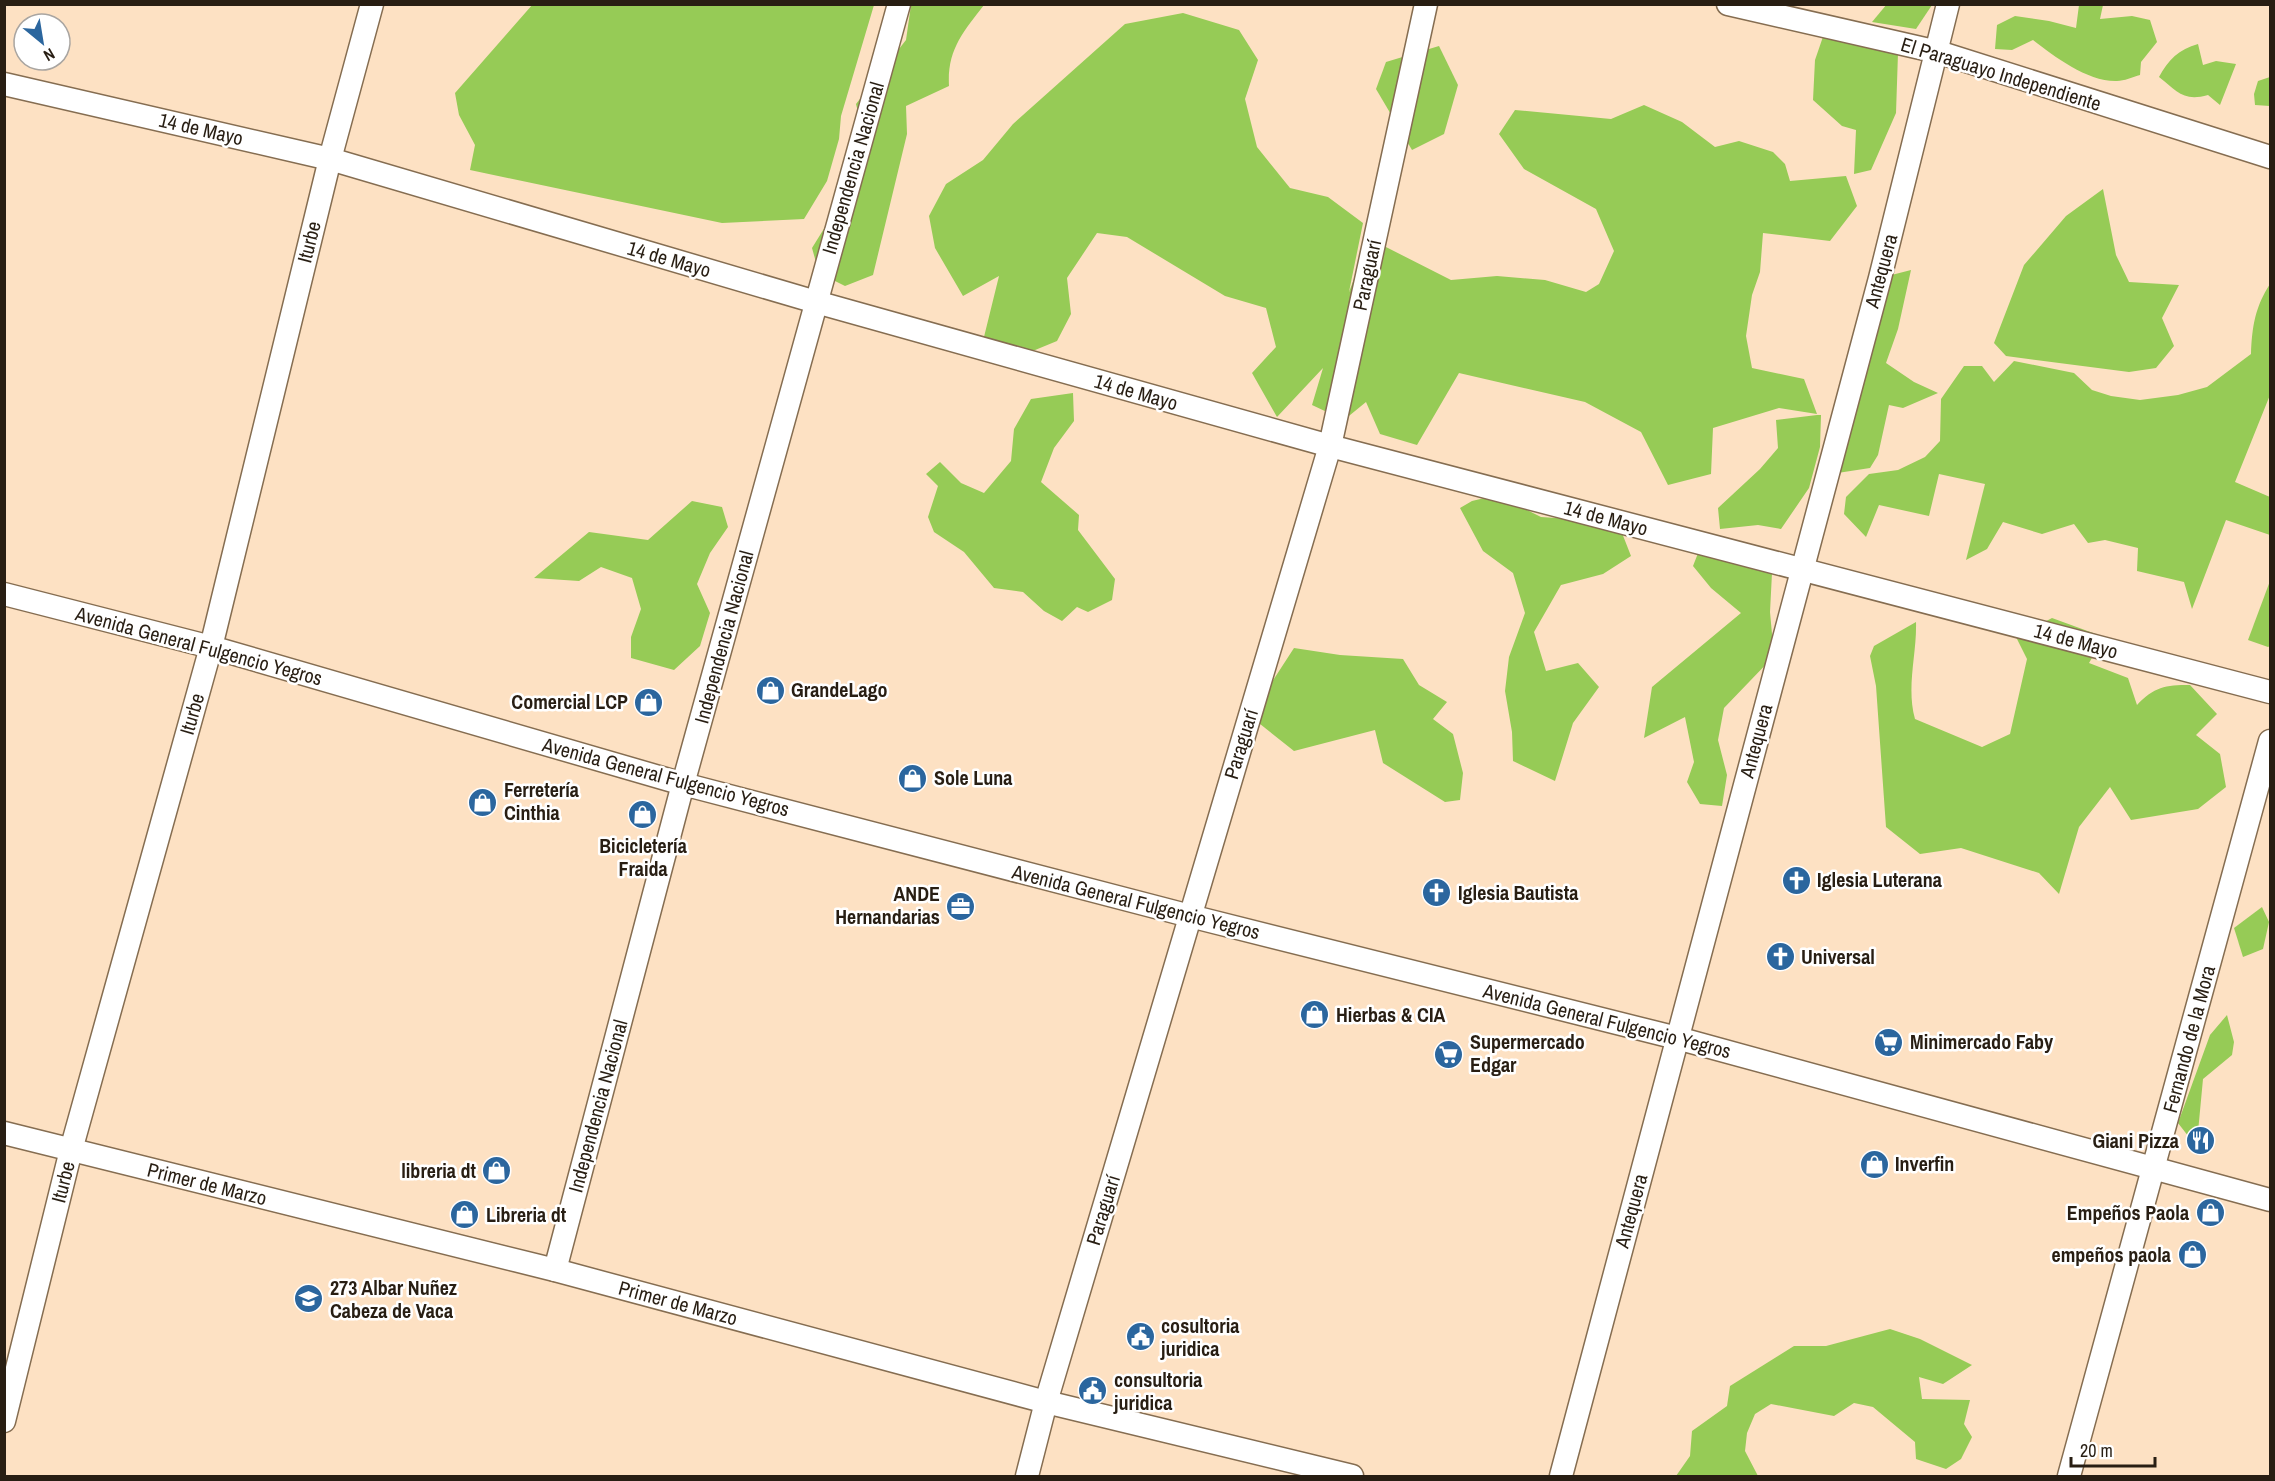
<svg xmlns="http://www.w3.org/2000/svg" width="2275" height="1481" viewBox="0 0 2275 1481" font-family="'Archivo Narrow',sans-serif">
  <rect width="100%" height="100%" fill="#fde1c3"/>
  <g fill="#96cb56">
    <polygon points="533,4 874,5 841,116 839,139 827,181 804,219 722,223 470,170 475,145 459,115 455,93"/>
    <polygon points="1887,4 1932,4 1932,5 1916,29 1872,22"/>
    <path d="M911 5H984C963 32 947 50 949 86L906 106 907 134 873 275 845 286 819 273 812 248 869 156 856 104 906 40Z"/>
    <path d="M2079 5H2103L2100 19 2132 16 2150 20 2157 42 2141 62 2140 75C2133 77 2124 81 2117 81 2088 82 2055 57 2033 40L2012 50 1995 49 1997 25 2015 16 2049 21 2076 28Z"/>
    <polygon points="1183,13 1239,30 1258,60 1245,99 1257,147 1290,188 1328,197 1363,223 1349,292 1354,279 1382,245 1451,280 1497,276 1545,280 1586,292 1599,284 1614,251 1596,209 1524,169 1499,134 1515,110 1611,119 1644,105 1682,122 1715,147 1739,141 1773,152 1785,164 1790,181 1846,176 1857,206 1830,241 1763,233 1760,272 1752,295 1746,336 1752,368 1804,379 1817,414 1779,408 1713,428 1711,474 1668,485 1641,432 1585,402 1459,373 1417,445 1380,434 1366,402 1344,420 1312,405 1323,368 1277,417 1252,373 1276,347 1266,308 1225,296 1127,237 1097,233 1067,278 1071,314 1057,341 1023,355 983,341 999,276 963,296 935,248 929,216 946,184 983,160 1013,124 1125,24"/>
    <polygon points="1826,28 1898,53 1896,113 1871,170 1854,174 1856,130 1842,126 1813,100 1815,60"/>
    <path d="M2198 44 2203 65 2216 61 2236 64 2220 105 2208 95C2183 102 2177 91 2159 77 2168 60 2179 49 2198 44Z"/>
    <polygon points="1439,46 1458,85 1444,134 1412,150 1376,89 1386,62"/>
    <polygon points="2270,77 2270,106 2255,105 2254,94 2258,81"/>
    <polygon points="2103,189 2116,255 2129,282 2179,285 2162,318 2174,346 2156,368 2129,372 2006,356 1994,343 2024,265 2066,216"/>
    <polygon points="1911,270 1898,329 1886,363 1914,382 1938,393 1903,408 1889,405 1878,455 1870,468 1831,474 1880,278"/>
    <path d="M2270 284V395L2235 482 2270 497V535L2226 520 2192 609 2184 582 2137 571 2138 548 2105 540 2088 543 2074 524 2042 534 2003 522 1987 549 1966 560 1985 484 1939 474 1929 516 1879 505 1866 537 1844 514 1846 497 1869 474 1898 470 1925 457 1940 441 1941 399 1964 366H1982L1994 382 2014 361 2074 373 2092 390 2111 396 2140 400 2178 395 2207 387 2251 354C2252 327 2255 307 2270 284Z"/>
    <polygon points="1073,393 1074,421 1054,448 1041,482 1079,515 1078,530 1115,579 1112,600 1088,612 1077,607 1062,621 1044,611 1023,592 994,588 964,552 934,532 928,517 938,486 926,474 940,462 961,483 984,493 1011,461 1014,429 1031,399"/>
    <polygon points="1817,415 1821,415 1820,447 1809,488 1781,529 1758,525 1720,529 1718,508 1760,469 1778,448 1776,420"/>
    <polygon points="1497,495 1541,517 1585,520 1622,533 1631,556 1603,574 1561,585 1534,632 1546,671 1578,663 1599,687 1573,723 1555,781 1513,761 1512,732 1505,691 1509,657 1525,613 1513,573 1483,551 1460,508 1472,501"/>
    <polygon points="692,501 722,507 728,527 710,553 697,584 710,613 700,646 674,670 631,658 631,637 641,609 632,578 601,567 579,581 534,578 589,532 648,540"/>
    <polygon points="1702,543 1738,564 1772,573 1770,612 1774,656 1724,708 1718,740 1727,775 1722,806 1700,804 1687,782 1694,762 1685,717 1644,738 1652,687 1741,613 1711,588 1693,566"/>
    <polygon points="2270,581 2270,646 2268,647 2248,640"/>
    <path d="M2052 618 2104 637 2089 663 2128 678 2137 705C2154 687 2165 685 2190 685L2217 714 2196 735 2220 754 2226 787 2198 809 2131 820 2110 787 2079 827 2059 894 2039 873 1961 848 1920 854 1886 827 1876 686 1870 656 1874 646 1916 622C1917 654 1906 687 1915 719L1982 747 2010 734 2027 659 2016 637Z"/>
    <polygon points="1294,648 1340,655 1403,659 1419,685 1447,702 1433,719 1453,734 1463,773 1460,800 1445,802 1383,763 1375,730 1294,751 1250,716"/>
    <polygon points="2262,907 2269,922 2263,949 2243,957 2234,928"/>
    <polygon points="2227,1015 2234,1042 2232,1055 2203,1079 2198,1132 2192,1141 2178,1123 2210,1035"/>
    <polygon points="1890,1329 1920,1339 1972,1365 1943,1384 1919,1377 1922,1399 1970,1400 1964,1424 1972,1437 1961,1459 1946,1469 1916,1459 1915,1442 1873,1407 1854,1403 1834,1416 1771,1404 1755,1414 1747,1433 1745,1451 1758,1476 1676,1476 1690,1456 1692,1431 1727,1406 1730,1386 1794,1346 1826,1346"/>
  </g>
  <g fill="none" stroke-linecap="round" stroke-linejoin="round">
    <defs>
      <g id="minor">
        <polyline points="1728,4 1938,52 2270,157"/>
        <polyline points="4,84 330,159 816,302 1330,446 2270,692"/>
        <polyline points="4,594 211,647 683,784 1190,916 1677,1038 2270,1200"/>
        <polyline points="4,1133 555,1270 1046,1402 1352,1476"/>
        <polyline points="555,1270 683,784 899,4"/>
        <polyline points="4,1421 71,1150 211,647 330,159 372,4"/>
        <polyline points="1027,1476 1046,1402 1330,446 1426,4"/>
        <polyline points="1561,1476 1880,278 1948,4"/>
        <polyline points="2069,1476 2270,741"/>
      </g>
    </defs>
    <use href="#minor" stroke="#856d51" stroke-width="25"/>
    <use href="#minor" stroke="#fff" stroke-width="22"/>
  </g>
  <defs>
    <symbol id="shop-disc" viewBox="-11 -11 22 22"><circle r="9.5" fill="#2b669e" stroke="#fff"/><path d="M-5-2.5h2.3a2.7 3.5 0 0 1 5.4 0H5L5.5 6h-11ZM-1.5-2.5h3a1.5 2.3 0 0 0-3 0Z" fill="#fff"/></symbol>
    <symbol id="church-disc" viewBox="-11 -11 22 22"><circle r="9.5" fill="#2b669e" stroke="#fff"/><path d="M-1.2-6h2.4v3.5h3.3v2.4h-3.3V6h-2.4V-.1h-3.3v-2.4h3.3Z" fill="#fff"/></symbol>
    <symbol id="office-disc" viewBox="-11 -11 22 22"><circle r="9.5" fill="#2b669e" stroke="#fff"/><path d="M-6-3h4V-5.5h4V-3h4V5H-6ZM-1-4.5V-3h2v-1.5ZM-6 0V1H6V0Z" fill="#fff"/></symbol>
    <symbol id="supermarket-disc" viewBox="-11 -11 22 22"><circle r="9.5" fill="#2b669e" stroke="#fff"/><path d="M-6-5.5h2.5l.6 2H6L4.5 2H-2.5L-4.4-4H-6ZM-1.5 3.2a1.3 1.3 0 1 0 .1 0ZM3 3.2a1.3 1.3 0 1 0 .1 0Z" fill="#fff"/></symbol>
    <symbol id="restaurant-disc" viewBox="-11 -11 22 22"><circle r="9.5" fill="#2b669e" stroke="#fff"/><path d="M-5-6h1v4h1v-4h1v4h1v-4h1v5L-1.5 .5V6h-2V.5L-5-1ZM5-6V6H3V1.5H1.5Q1.5-4 5-6Z" fill="#fff"/></symbol>
    <symbol id="school-disc" viewBox="-11 -11 22 22"><circle r="9.5" fill="#2b669e" stroke="#fff"/><path d="M0-5L7-2L0 1L-7-2ZM-4 1L0 2.5L4 1V4Q0 6-4 4Z" fill="#fff"/></symbol>
    <symbol id="civic-disc" viewBox="-11 -11 22 22"><circle r="9.5" fill="#2b669e" stroke="#fff"/><path d="M-.6-6.5H3V-4.5H.6V-3L4-1V1h2V6H-6V1h2V-1L-.6-3ZM-1.2 2.5V6h2.4V2.5Z" fill="#fff"/></symbol>
  </defs>
  <g fill-rule="evenodd">
    <use href="#shop-disc" x="754" y="674" width="33" height="33"/>
    <use href="#shop-disc" x="632" y="686" width="33" height="33"/>
    <use href="#shop-disc" x="896" y="762" width="33" height="33"/>
    <use href="#shop-disc" x="466" y="786" width="33" height="33"/>
    <use href="#shop-disc" x="626" y="798" width="33" height="33"/>
    <use href="#church-disc" x="1780" y="864" width="33" height="33"/>
    <use href="#church-disc" x="1420" y="876" width="33" height="33"/>
    <use href="#office-disc" x="944" y="890" width="33" height="33"/>
    <use href="#church-disc" x="1764" y="940" width="33" height="33"/>
    <use href="#shop-disc" x="1298" y="998" width="33" height="33"/>
    <use href="#supermarket-disc" x="1872" y="1026" width="33" height="33"/>
    <use href="#supermarket-disc" x="1432" y="1038" width="33" height="33"/>
    <use href="#restaurant-disc" x="2184" y="1124" width="33" height="33"/>
    <use href="#shop-disc" x="1858" y="1148" width="33" height="33"/>
    <use href="#shop-disc" x="480" y="1154" width="33" height="33"/>
    <use href="#shop-disc" x="2194" y="1196" width="33" height="33"/>
    <use href="#shop-disc" x="448" y="1198" width="33" height="33"/>
    <use href="#shop-disc" x="2176" y="1238" width="33" height="33"/>
    <use href="#school-disc" x="292" y="1282" width="33" height="33"/>
    <use href="#civic-disc" x="1124" y="1320" width="33" height="33"/>
    <use href="#civic-disc" x="1076" y="1374" width="33" height="33"/>
  </g>
  <g text-anchor="middle" stroke-width="5" stroke-linejoin="round" paint-order="stroke">
    <g font-size="20" fill="#281e13" stroke="#fff">
      <text transform="translate(2001 74) rotate(17)" y="7">El Paraguayo Independiente</text>
      <text transform="translate(201 129) rotate(13)" y="7">14 de Mayo</text>
      <text transform="translate(853 168) rotate(-74)" y="7">Independencia Nacional</text>
      <text transform="translate(309 242) rotate(-76)" y="7">Iturbe</text>
      <text transform="translate(669 259) rotate(16)" y="7">14 de Mayo</text>
      <text transform="translate(1881 271) rotate(-75)" y="7">Antequera</text>
      <text transform="translate(1367 275) rotate(-78)" y="7">Paraguarí</text>
      <text transform="translate(1136 392) rotate(16)" y="7">14 de Mayo</text>
      <text transform="translate(1606 518) rotate(15)" y="7">14 de Mayo</text>
      <text transform="translate(724 637) rotate(-75)" y="7">Independencia Nacional</text>
      <text transform="translate(2076 641) rotate(15)" y="7">14 de Mayo</text>
      <text transform="translate(199 646) rotate(15)" y="7">Avenida General Fulgencio Yegros</text>
      <text transform="translate(192 714) rotate(-74)" y="7">Iturbe</text>
      <text transform="translate(1756 741) rotate(-75)" y="7">Antequera</text>
      <text transform="translate(1241 744) rotate(-73)" y="7">Paraguarí</text>
      <text transform="translate(666 777) rotate(15)" y="7">Avenida General Fulgencio Yegros</text>
      <text transform="translate(1136 902) rotate(14)" y="7">Avenida General Fulgencio Yegros</text>
      <text transform="translate(1607 1021) rotate(14)" y="7">Avenida General Fulgencio Yegros</text>
      <text transform="translate(2189 1039) rotate(-75)" y="7">Fernando de la Mora</text>
      <text transform="translate(598 1106) rotate(-75)" y="7">Independencia Nacional</text>
      <text transform="translate(63 1182) rotate(-76)" y="7">Iturbe</text>
      <text transform="translate(207 1184) rotate(14)" y="7">Primer de Marzo</text>
      <text transform="translate(1103 1210) rotate(-73)" y="7">Paraguarí</text>
      <text transform="translate(1631 1211) rotate(-75)" y="7">Antequera</text>
      <text transform="translate(678 1303) rotate(15)" y="7">Primer de Marzo</text>
    </g>
    <g font-size="20" font-weight="bold" fill="#281e13" stroke="#fff" text-anchor="start">
      <text x="791" y="697">GrandeLago</text>
      <text x="628" y="709" text-anchor="end">Comercial LCP</text>
      <text x="934" y="785">Sole Luna</text>
      <text x="504" y="797">Ferretería<tspan x="504" dy="23">Cinthia</tspan></text>
      <text x="643" y="853" text-anchor="middle">Bicicletería<tspan x="643" dy="23">Fraida</tspan></text>
      <text x="1817" y="887">Iglesia Luterana</text>
      <text x="1458" y="900">Iglesia Bautista</text>
      <text x="940" y="901" text-anchor="end">ANDE<tspan x="940" dy="23">Hernandarias</tspan></text>
      <text x="1801" y="964">Universal</text>
      <text x="1336" y="1022">Hierbas &amp; CIA</text>
      <text x="1470" y="1049">Supermercado<tspan x="1470" dy="23">Edgar</tspan></text>
      <text x="1910" y="1049">Minimercado Faby</text>
      <text x="2179" y="1148" text-anchor="end">Giani Pizza</text>
      <text x="1895" y="1171">Inverfin</text>
      <text x="476" y="1178" text-anchor="end">libreria dt</text>
      <text x="2189" y="1220" text-anchor="end">Empeños Paola</text>
      <text x="486" y="1222">Libreria dt</text>
      <text x="2171" y="1262" text-anchor="end">empeños paola</text>
      <text x="330" y="1295">273 Albar Nuñez<tspan x="330" dy="23">Cabeza de Vaca</tspan></text>
      <text x="1161" y="1333">cosultoria<tspan x="1161" dy="23">juridica</tspan></text>
      <text x="1114" y="1387">consultoria<tspan x="1114" dy="23">juridica</tspan></text>
    </g>
  </g>
  <rect width="2275" height="1481" fill="none" stroke="#281e13" stroke-width="12"/>
  <g transform="translate(42 42) rotate(150)"><circle r="28" fill="#ffffff" stroke="#a9a5a1" stroke-width="1.5"/>
  <path d="M0-4.5L10 22L0 15L-10 22Z" fill="#2b669e"/>
  <text y="-9" font-size="16" font-weight="bold" text-anchor="middle" fill="#281e13">N</text>
  </g>
  <path d="M2071 1457v9h84v-9" fill="none" stroke="#281e13" stroke-width="3"/>
  <text x="2080" y="1457" font-size="18" fill="#281e13" stroke="#ffffff" stroke-width="4.5" paint-order="stroke">20 m</text>
</svg>
